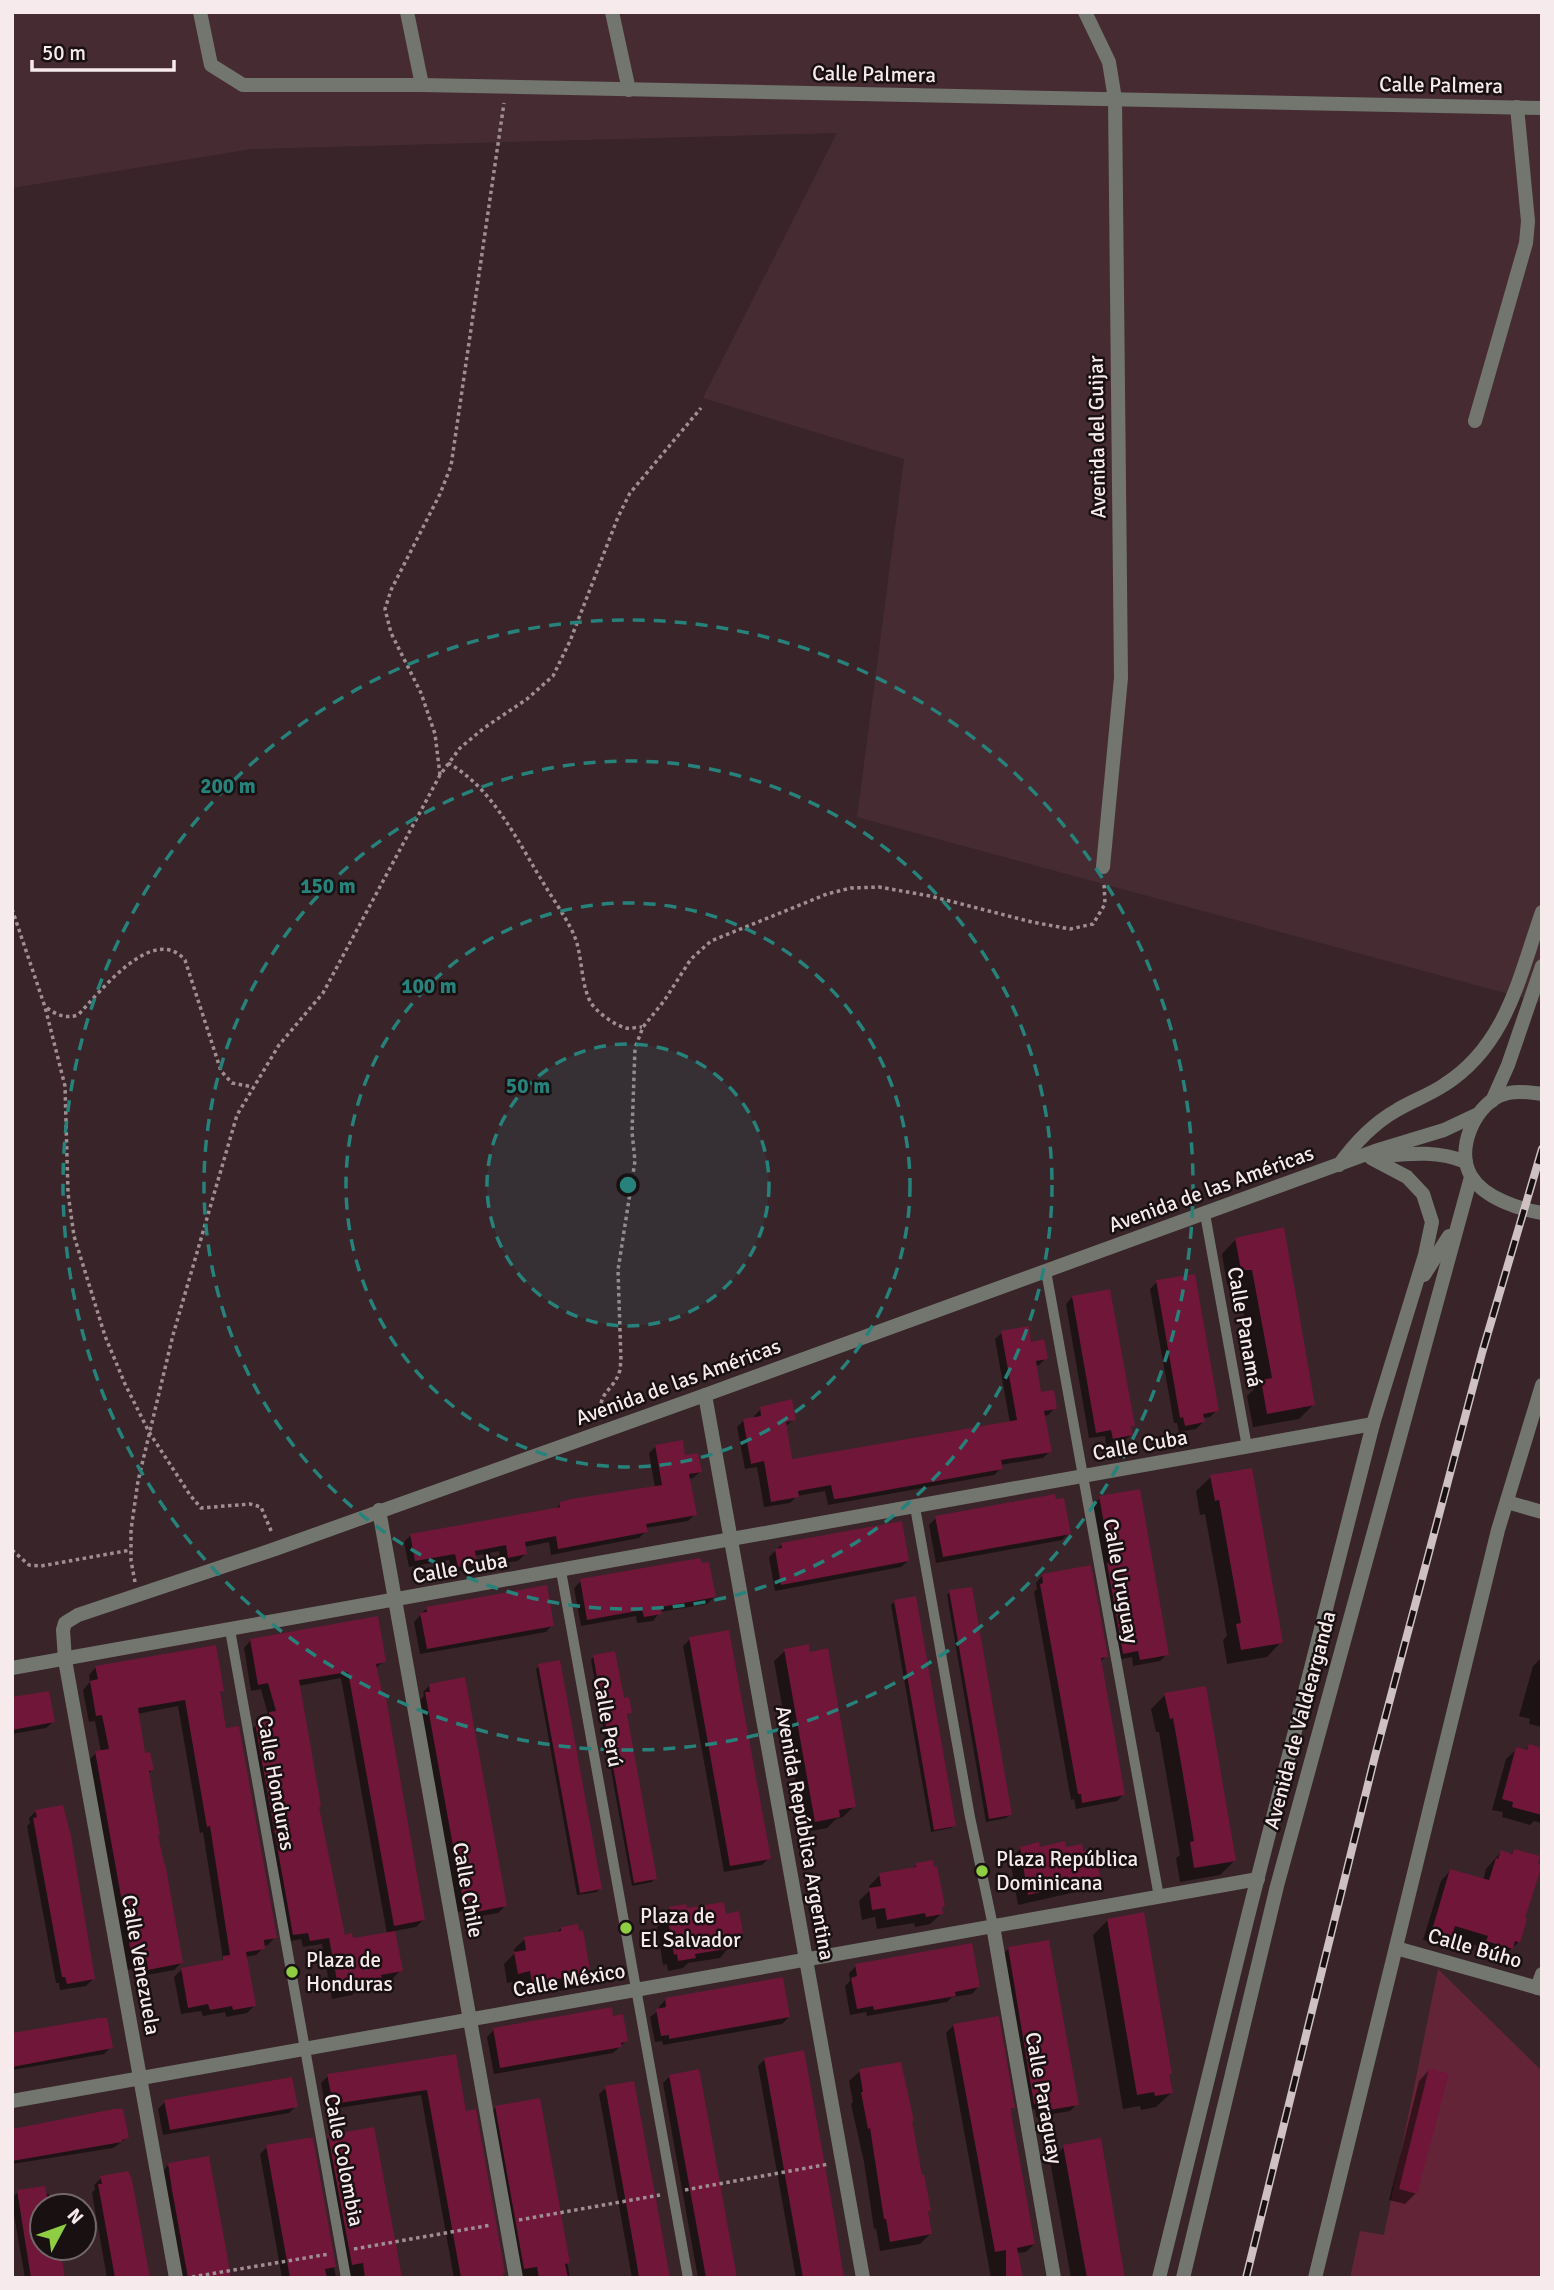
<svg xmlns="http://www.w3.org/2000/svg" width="1554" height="2290" viewBox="0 0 1554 2290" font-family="Signika,sans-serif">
  <rect width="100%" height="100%" fill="#382429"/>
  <polygon fill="#462c32" points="12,12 1542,12 1542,1003 857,817 904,459 703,398 837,133 252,149 12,188"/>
  <polygon fill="#632438" points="1438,1969 1542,2071 1542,2278 1350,2278 1360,2231 1384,2235"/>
  <g fill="#0007" fill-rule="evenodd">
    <polygon points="1282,1229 1313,1405 1299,1419 1253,1427 1247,1396 1257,1386 1238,1283 1227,1284 1222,1254 1236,1239"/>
    <polygon points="1157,1282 1217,1410 1210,1417 1202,1418 1203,1422 1196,1429 1179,1432 1177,1423 1174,1423 1150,1289"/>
    <polygon points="1072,1297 1133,1425 1130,1428 1131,1435 1124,1441 1106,1445 1105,1436 1089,1438 1066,1304"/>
    <polygon points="1002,1333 1030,1344 1046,1358 1039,1365 1035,1366 1040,1394 1055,1408 1048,1415 1044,1416 1050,1451 1043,1458 1000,1465 1001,1468 994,1475 828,1505 825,1491 797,1496 790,1503 764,1507 757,1467 745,1469 737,1427 744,1420 754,1419 754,1416 761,1409 794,1419 785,1427 791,1461 1010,1423 995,1339"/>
    <polygon points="656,1446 684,1457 700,1472 693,1478 689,1479 695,1514 688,1521 645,1528 646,1531 639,1538 551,1555 549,1542 524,1547 525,1554 518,1561 501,1563 499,1551 474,1556 475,1563 468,1570 451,1572 449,1560 409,1567 404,1542 411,1535 555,1509 561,1504 655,1487 649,1453"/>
    <polygon points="1211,1477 1281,1642 1267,1657 1227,1664 1223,1640 1227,1636 1205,1514 1200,1515 1196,1491"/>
    <polygon points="1100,1498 1167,1654 1160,1661 1133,1666 1132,1657 1117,1660 1093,1505"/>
    <polygon points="936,1518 1069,1533 1062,1540 936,1563 929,1525"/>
    <polygon points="782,1544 908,1561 901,1567 775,1591 769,1557"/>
    <polygon points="1042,1576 1106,1656 1100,1662 1124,1794 1117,1801 1076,1809 1074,1799 1071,1800 1034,1592 1037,1589 1036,1583"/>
    <polygon points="581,1581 714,1597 707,1604 660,1612 653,1621 637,1623 636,1616 581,1626 574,1588"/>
    <polygon points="950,1592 1010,1815 1006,1818 986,1822 947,1595"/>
    <polygon points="894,1602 954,1825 951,1828 931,1832 891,1605"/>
    <polygon points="427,1608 552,1625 546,1632 420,1654 414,1622"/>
    <polygon points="690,1639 769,1858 762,1865 724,1872 683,1646"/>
    <path d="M251 1640 384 1661 375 1669 423 1920 416 1927 394 1931 401 1970 393 1978 379 1980 373 1987 358 1989 352 1995 332 1999 322 1944 303 1947 301 1939 286 1942 248 1732 256 1725 263 1724 268 1715 261 1689 251 1691 244 1648ZM341 1678 387 1934 351 1940 344 1937 323 1835 298 1686Z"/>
    <polygon points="785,1651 854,1806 843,1817 836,1819 827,1828 805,1832 774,1661"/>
    <polygon points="594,1656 630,1712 626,1716 655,1878 652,1882 632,1886 591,1660"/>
    <polygon points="1542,1657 1542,1727 1529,1724 1530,1719 1519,1716 1533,1666"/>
    <polygon points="539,1666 600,1889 597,1892 577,1895 536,1669"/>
    <polygon points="96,1667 222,1691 218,1695 224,1730 275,1937 268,1945 263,1946 263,1948 256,1955 245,1957 254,2006 247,2013 226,2017 225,2012 203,2016 201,2011 181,2014 174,1977 182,1969 218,1963 223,1959 203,1832 200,1833 178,1706 137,1714 144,1755 152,1770 148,1774 156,1836 181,1963 174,1970 142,1976 140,1968 126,1970 89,1760 96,1753 101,1752 95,1721 89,1722 83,1690 90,1682 89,1675"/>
    <polygon points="430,1685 505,1906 498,1913 464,1919 463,1911 458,1912 419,1701 424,1696 423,1692"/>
    <polygon points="1165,1695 1234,1861 1220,1875 1180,1882 1176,1858 1180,1855 1159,1732 1156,1732 1151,1709"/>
    <polygon points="12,1699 53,1722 46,1728 12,1734"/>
    <polygon points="1529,1746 1542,1750 1542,1823 1534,1821 1530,1825 1502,1817 1503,1812 1492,1810 1506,1759 1517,1749 1525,1751"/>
    <polygon points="36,1811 93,1979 86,1986 60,1990 59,1983 56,1983 27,1826 30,1823 29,1818"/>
    <polygon points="1021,1848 1065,1850 1082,1853 1099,1878 1089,1889 1018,1905 1010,1859"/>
    <polygon points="1514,1850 1523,1919 1519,1942 1509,1951 1502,1958 1478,1951 1479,1946 1450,1937 1441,1945 1423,1940 1441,1881 1450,1871 1483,1881 1486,1869 1501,1852 1510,1855"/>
    <polygon points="916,1865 941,1914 930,1924 915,1927 914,1923 877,1929 875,1917 862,1920 859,1901 870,1890 869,1886 880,1875 912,1870"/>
    <polygon points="669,1908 725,1916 741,1932 720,1958 688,1963 683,1968 668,1971 667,1964 663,1965 657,1927 660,1925 659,1919"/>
    <polygon points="1108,1920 1170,2073 1168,2076 1171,2093 1156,2107 1141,2110 1140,2106 1123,2109 1093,1935"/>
    <polygon points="561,1928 586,1977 575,1988 560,1991 560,1987 522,1993 520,1981 507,1983 504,1964 515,1953 514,1949 525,1939 556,1933"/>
    <polygon points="1009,1948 1077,2104 1070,2111 1036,2117 1035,2109 1027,2110 1002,1955"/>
    <polygon points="856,1966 978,1987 972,1994 952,1997 947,2002 867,2016 866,2012 850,2015 845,1986 850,1981 849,1973"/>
    <polygon points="665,2000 789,2017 782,2024 663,2045 662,2041 655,2042 650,2017 659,2010 659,2007"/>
    <polygon points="612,2018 626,2041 613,2053 494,2074 487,2037 494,2030"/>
    <polygon points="954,2025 1013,2107 1009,2111 1034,2244 1026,2252 1016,2253 1021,2278 991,2278 946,2033"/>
    <polygon points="12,2035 111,2047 104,2054 12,2070"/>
    <polygon points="454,2056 465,2112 475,2111 504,2278 454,2278 421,2095 326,2110 321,2083 328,2076"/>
    <polygon points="765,2059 843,2278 796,2278 758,2066"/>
    <polygon points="1429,2070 1416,2193 1405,2204 1389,2200 1419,2081"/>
    <polygon points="860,2071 910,2122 930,2234 920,2244 880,2251 876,2228 874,2229 864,2162 851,2104 853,2102 849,2081"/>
    <polygon points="670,2076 735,2278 698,2278 663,2083"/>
    <polygon points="606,2088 668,2278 632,2278 599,2094"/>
    <polygon points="538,2100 570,2278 518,2278 489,2114 496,2107"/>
    <polygon points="165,2102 296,2106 289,2113 163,2135 158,2109"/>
    <polygon points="12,2130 127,2138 113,2148 12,2164"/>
    <polygon points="329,2137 400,2278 346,2278 322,2144"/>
    <polygon points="312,2140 336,2278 282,2278 260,2154 267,2147"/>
    <polygon points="1064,2147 1124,2278 1071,2278 1050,2161"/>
    <polygon points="168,2165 229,2278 181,2278 162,2172"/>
    <polygon points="101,2178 147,2278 107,2278 92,2193 95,2189 94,2185"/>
    <polygon points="18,2192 49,2194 51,2206 42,2206 42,2248 59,2248 64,2278 25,2278 12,2203 12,2198"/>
  </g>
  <g fill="#701638">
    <polygon points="1284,1227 1315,1405 1267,1414 1261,1380 1272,1378 1252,1270 1241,1270 1235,1238"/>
    <polygon points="1195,1274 1219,1411 1203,1414 1205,1422 1185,1426 1183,1417 1180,1418 1156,1280"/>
    <polygon points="1110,1289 1135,1426 1131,1426 1133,1435 1113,1439 1111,1430 1096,1433 1072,1296"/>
    <polygon points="1029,1326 1031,1342 1044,1339 1048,1359 1036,1361 1041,1392 1054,1390 1057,1409 1044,1411 1052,1452 1001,1460 1003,1469 843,1498 834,1499 831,1485 798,1491 799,1497 771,1502 764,1461 751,1464 743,1419 761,1416 760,1407 792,1399 796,1420 786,1422 792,1459 1017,1420 1001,1331"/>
    <polygon points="683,1440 685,1455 698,1453 702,1472 689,1474 697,1515 646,1524 648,1532 558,1549 556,1536 525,1542 527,1554 508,1558 506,1545 475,1551 477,1563 467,1565 458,1567 455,1554 415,1561 410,1534 560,1507 560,1502 571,1499 662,1485 655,1445"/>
    <polygon points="1252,1468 1283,1643 1241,1650 1236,1624 1241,1623 1219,1500 1215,1501 1210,1475"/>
    <polygon points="1140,1489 1169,1655 1140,1660 1138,1651 1123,1654 1107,1563 1111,1562 1099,1496"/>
    <polygon points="1055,1494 1056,1499 1064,1498 1071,1534 943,1557 935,1516"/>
    <polygon points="902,1521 909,1561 781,1585 775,1549 782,1548 781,1543"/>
    <polygon points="700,1558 702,1563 709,1562 716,1597 661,1607 662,1614 644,1617 642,1610 587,1620 580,1579"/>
    <polygon points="1091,1565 1108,1657 1101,1658 1125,1795 1082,1803 1081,1794 1078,1794 1073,1767 1040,1584 1043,1583 1042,1574"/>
    <polygon points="547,1585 554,1626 427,1649 420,1613 427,1612 426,1607"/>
    <polygon points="972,1587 1012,1815 989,1819 949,1590"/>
    <polygon points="916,1596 956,1826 934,1830 894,1600"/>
    <polygon points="378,1616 386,1662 376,1664 382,1692 385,1692 425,1920 394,1926 348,1672 299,1680 321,1806 319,1807 345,1935 352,1933 353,1938 395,1931 403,1971 381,1975 382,1980 361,1984 362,1988 339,1992 329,1938 310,1941 308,1933 293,1935 255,1723 270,1720 269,1712 276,1711 268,1683 258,1685 250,1639"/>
    <polygon points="729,1630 771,1859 730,1866 689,1637"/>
    <polygon points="809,1644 810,1652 828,1648 856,1807 839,1810 840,1817 815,1822 784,1649"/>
    <polygon points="216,1645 224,1691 220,1692 226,1728 239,1726 277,1938 264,1940 265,1949 246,1952 256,2006 233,2010 232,2006 210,2010 208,2004 188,2008 181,1968 223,1960 223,1956 230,1955 210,1826 207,1827 185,1700 138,1708 145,1753 150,1752 154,1770 149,1771 160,1835 158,1835 164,1863 165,1863 183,1963 148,1970 147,1961 133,1964 95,1751 109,1749 102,1715 96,1716 90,1681 98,1679 95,1666"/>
    <polygon points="615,1651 624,1698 629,1697 632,1713 627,1714 657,1879 634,1883 593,1655"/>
    <polygon points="560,1660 602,1889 580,1893 538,1664"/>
    <polygon points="465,1677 507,1906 471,1913 469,1905 464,1906 425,1692 430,1692 429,1684"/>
    <polygon points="1206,1686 1236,1861 1194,1868 1190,1842 1194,1841 1181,1763 1173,1718 1170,1719 1164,1693"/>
    <polygon points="49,1691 55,1722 12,1730 12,1697"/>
    <polygon points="1529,1744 1542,1748 1542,1815 1512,1807 1513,1802 1502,1799 1516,1747 1527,1750"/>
    <polygon points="63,1805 71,1836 95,1979 67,1984 65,1977 62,1977 33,1818 37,1817 35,1810"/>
    <polygon points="1065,1841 1066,1847 1082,1844 1083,1851 1094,1849 1101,1879 1028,1895 1020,1847 1039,1842 1040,1847"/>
    <polygon points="1514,1849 1540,1856 1538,1864 1542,1865 1525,1918 1527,1919 1520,1943 1515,1941 1513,1949 1486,1941 1488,1936 1455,1926 1452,1936 1432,1930 1450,1869 1489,1880 1496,1858 1498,1859 1501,1850 1512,1854"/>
    <polygon points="933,1860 934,1867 937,1866 945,1906 942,1907 943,1914 926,1917 925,1913 887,1920 885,1908 872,1910 869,1888 881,1886 879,1873 916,1867 916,1863"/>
    <polygon points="724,1902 726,1914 739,1911 743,1933 730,1935 732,1948 695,1954 696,1958 678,1961 677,1954 674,1955 667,1915 670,1915 669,1907 686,1904 687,1908"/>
    <polygon points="1144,1912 1172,2074 1169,2074 1173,2093 1155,2096 1154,2092 1137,2095 1107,1919"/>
    <polygon points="578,1924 579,1931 583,1930 590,1970 587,1970 588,1978 570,1981 570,1977 532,1983 530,1971 518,1974 514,1952 526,1950 524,1937 561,1931 561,1927"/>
    <polygon points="1049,1940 1079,2105 1043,2111 1041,2103 1034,2104 1008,1947"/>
    <polygon points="972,1943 980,1987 955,1992 956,1996 921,2002 874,2010 873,2006 857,2009 851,1978 857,1976 855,1964"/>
    <polygon points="783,1977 790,2017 669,2039 669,2035 661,2036 656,2009 666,2007 665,1998"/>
    <polygon points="612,2007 613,2016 623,2014 628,2041 621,2043 622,2047 500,2068 493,2028"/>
    <polygon points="999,2016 1015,2108 1011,2108 1012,2118 1035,2244 1017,2248 1023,2278 1006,2278 1006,2250 995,2252 953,2024"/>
    <polygon points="100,2018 107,2018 113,2048 12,2067 12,2033"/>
    <polygon points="804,2050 835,2221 844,2278 803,2278 775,2119 764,2058"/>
    <polygon points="456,2054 466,2111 476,2109 505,2273 503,2273 504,2276 495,2278 461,2278 427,2090 333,2104 327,2074"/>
    <polygon points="901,2062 914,2121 912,2121 922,2175 924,2174 931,2211 928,2211 932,2234 890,2242 886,2219 884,2219 870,2128 868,2129 861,2092 863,2092 859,2069"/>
    <polygon points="1429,2068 1449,2074 1417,2194 1399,2189"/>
    <polygon points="699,2069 711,2133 737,2278 706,2278 699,2239 669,2075"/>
    <polygon points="292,2077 298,2107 170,2130 164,2100"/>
    <polygon points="634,2081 657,2205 670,2278 639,2278 636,2259 605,2086"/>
    <polygon points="540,2098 570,2263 565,2264 568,2278 539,2278 537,2267 524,2269 495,2106"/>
    <polygon points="114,2109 123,2109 129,2138 122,2140 122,2142 12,2161 12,2129"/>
    <polygon points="374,2127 381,2164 402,2278 365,2278 363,2263 352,2265 328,2135"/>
    <polygon points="307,2138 313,2138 336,2267 325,2269 327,2278 290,2278 266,2145"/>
    <polygon points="1101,2138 1125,2278 1087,2278 1063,2145"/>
    <polygon points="209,2156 226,2249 231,2278 188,2278 172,2190 168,2163"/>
    <polygon points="128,2171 132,2180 150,2278 115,2278 98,2184 102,2184 100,2176"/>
    <polygon points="45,2186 49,2206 42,2206 42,2248 60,2248 65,2278 31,2278 17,2190"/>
  </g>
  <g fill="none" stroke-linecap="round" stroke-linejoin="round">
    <g stroke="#9f8f93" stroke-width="3.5" stroke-dasharray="3.5 3.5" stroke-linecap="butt">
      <path d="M448 763C493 788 518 842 544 884 554 901 566 917 574 935 583 956 580 983 591 1003 597 1012 614 1025 626 1028 630 1029 637 1027 642 1027"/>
      <polyline points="440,775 435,734 421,693 391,633 385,609 391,590 440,494 451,466 504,103"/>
      <polyline points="12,909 45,1007 65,1086 68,1193 74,1236 105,1336 125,1384 149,1432 190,1495 201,1508 250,1504 261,1507 272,1533"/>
      <path d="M47 1008C57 1015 65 1019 78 1015 100 992 153 923 185 960L221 1071 232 1083 253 1087"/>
      <path d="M602 1417C596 1393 613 1391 619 1373 621 1369 620 1365 621 1361L618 1270 635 1161 632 1132 635 1048 643 1027 664 1001 691 959 711 941 827 894 851 888 879 887 930 896 1032 922 1070 929 1093 924 1105 904 1104 883"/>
      <polyline points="12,1550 29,1565 41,1566 131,1550"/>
      <polyline points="135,1582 131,1561 131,1530 138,1481 173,1335 237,1115 279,1045 323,993 440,775 460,748 484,728 527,699 553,676 570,641 618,517 630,493 701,408"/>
      <polyline points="685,2190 829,2164"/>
      <polyline points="519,2220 660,2195"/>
      <polyline points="354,2249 491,2225"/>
      <polyline points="192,2277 329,2254"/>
    </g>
    <g stroke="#72766e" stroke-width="10">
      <polyline points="1205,1214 1247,1447"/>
      <polyline points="1046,1271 1159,1897"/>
      <polyline points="915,1507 970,1817 993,1926"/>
      <polyline points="561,1571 688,2278"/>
      <polyline points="230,1630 346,2278"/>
    </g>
    <g stroke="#72766e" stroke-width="14">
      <polyline points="200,12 211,65 243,85 422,85 1542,108"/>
      <polyline points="407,12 422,85"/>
      <polyline points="612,12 629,90"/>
      <polyline points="1085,12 1109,62 1115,99 1121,678 1103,867"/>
      <polyline points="1475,421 1526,243 1528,221 1517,107"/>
      <path d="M1542 1094C1528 1092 1512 1090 1499 1096 1473 1109 1456 1150 1471 1176 1484 1198 1519 1209 1542 1213"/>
      <polyline points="1492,1101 1508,1065 1542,966"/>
      <path d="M1385 1156C1413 1153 1440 1151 1466 1162"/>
      <path d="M1339 1165C1354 1144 1374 1123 1397 1110 1412 1101 1429 1095 1444 1085 1507 1045 1519 977 1542 912"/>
      <polyline points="1424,1275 1449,1236"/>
      <polyline points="705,1395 863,2278"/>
      <polyline points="1507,1502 1542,1512"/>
      <polyline points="379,1510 516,2278"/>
      <polyline points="12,1668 1373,1424"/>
      <polyline points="993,1926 1054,2278"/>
      <polyline points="1396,1948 1542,1989"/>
      <polyline points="1537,1988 1542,1974"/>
      <polyline points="12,2101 1258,1879"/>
      <polyline points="176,2278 65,1660 63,1630 65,1623 78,1615 275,1549 705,1395 1375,1151 1444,1130 1478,1114"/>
      <polyline points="1159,2278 1247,1920 1373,1424 1425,1255 1432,1222 1423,1194 1407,1177 1371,1158"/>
      <polyline points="1183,2278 1277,1886 1471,1177"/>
      <polyline points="1315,2278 1498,1530 1542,1385"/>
    </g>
    <defs>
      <polyline id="rail" points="1246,2278 1375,1756 1482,1353 1542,1149"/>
    </defs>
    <use href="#rail" stroke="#cec0c3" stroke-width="8"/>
    <use href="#rail" stroke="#191012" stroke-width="5" stroke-dasharray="16" stroke-linecap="butt"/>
  </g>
  <circle cx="628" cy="1185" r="141" fill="#26827b" fill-opacity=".12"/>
  <g fill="none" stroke="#26827b" stroke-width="3.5" stroke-dasharray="12 9">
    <circle cx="628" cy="1185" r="141"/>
    <circle cx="628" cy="1185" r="282"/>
    <circle cx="628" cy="1185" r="424"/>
    <circle cx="628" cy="1185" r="565"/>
  </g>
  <g fill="#8fcd42" stroke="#191012" stroke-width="2.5">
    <circle cx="982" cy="1871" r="7"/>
    <circle cx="626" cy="1928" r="7"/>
    <circle cx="292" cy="1972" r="7"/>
  </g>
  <g text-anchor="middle" stroke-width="5" stroke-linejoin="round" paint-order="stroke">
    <g font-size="21" fill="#f7eaed" stroke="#191012">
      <text transform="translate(874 74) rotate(1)" y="7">Calle Palmera</text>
      <text transform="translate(1441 85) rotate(1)" y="7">Calle Palmera</text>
      <text transform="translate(1097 437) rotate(-91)" y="7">Avenida del Guijar</text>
      <text transform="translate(1211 1189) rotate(-20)" y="7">Avenida de las Américas</text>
      <text transform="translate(1245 1327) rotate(80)" y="7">Calle Panamá</text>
      <text transform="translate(678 1382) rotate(-20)" y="7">Avenida de las Américas</text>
      <text transform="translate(1140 1445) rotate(-10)" y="7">Calle Cuba</text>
      <text transform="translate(460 1568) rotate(-10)" y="7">Calle Cuba</text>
      <text transform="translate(1121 1581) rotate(80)" y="7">Calle Uruguay</text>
      <text transform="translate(1300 1720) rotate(-75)" y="7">Avenida de Valdearganda</text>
      <text transform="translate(608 1722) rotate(80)" y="7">Calle Perú</text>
      <text transform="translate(276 1783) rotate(80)" y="7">Calle Honduras</text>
      <text transform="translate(805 1833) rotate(80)" y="7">Avenida República Argentina</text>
      <text transform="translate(468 1890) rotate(80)" y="7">Calle Chile</text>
      <text transform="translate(1475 1948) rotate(16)" y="7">Calle Búho</text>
      <text transform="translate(141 1965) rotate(80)" y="7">Calle Venezuela</text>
      <text transform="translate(569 1980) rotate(-10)" y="7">Calle México</text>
      <text transform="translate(1044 2098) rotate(80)" y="7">Calle Paraguay</text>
      <text transform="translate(344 2160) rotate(79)" y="7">Calle Colombia</text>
    </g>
    <g font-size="21" fill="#f7eaed" stroke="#191012" text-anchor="start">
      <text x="996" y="1866">Plaza República<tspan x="996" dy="24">Dominicana</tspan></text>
      <text x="640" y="1923">Plaza de<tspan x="640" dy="24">El Salvador</tspan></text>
      <text x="306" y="1967">Plaza de<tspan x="306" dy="24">Honduras</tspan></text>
    </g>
  </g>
  <circle cx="628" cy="1185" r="10" fill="#26827b" stroke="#191012" stroke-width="3.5"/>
  <g font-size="21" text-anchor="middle" font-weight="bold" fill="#26827b" stroke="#191012" stroke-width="5" stroke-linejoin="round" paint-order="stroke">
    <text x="228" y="793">200 m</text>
    <text x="328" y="893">150 m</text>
    <text x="429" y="993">100 m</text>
    <text x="528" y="1093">50 m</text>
  </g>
  <rect width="1554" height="2290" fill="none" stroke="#f7eaed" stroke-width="28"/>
  <g transform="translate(63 2227) rotate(49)"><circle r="33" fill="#191012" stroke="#72676a" stroke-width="2"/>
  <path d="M0-5L12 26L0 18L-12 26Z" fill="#8fcd42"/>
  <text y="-10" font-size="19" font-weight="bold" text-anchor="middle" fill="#f7eaed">N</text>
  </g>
  <path d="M32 60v10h142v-10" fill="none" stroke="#f7eaed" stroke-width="3.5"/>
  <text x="42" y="60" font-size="21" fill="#f7eaed" stroke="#191012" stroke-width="5" paint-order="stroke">50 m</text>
</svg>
